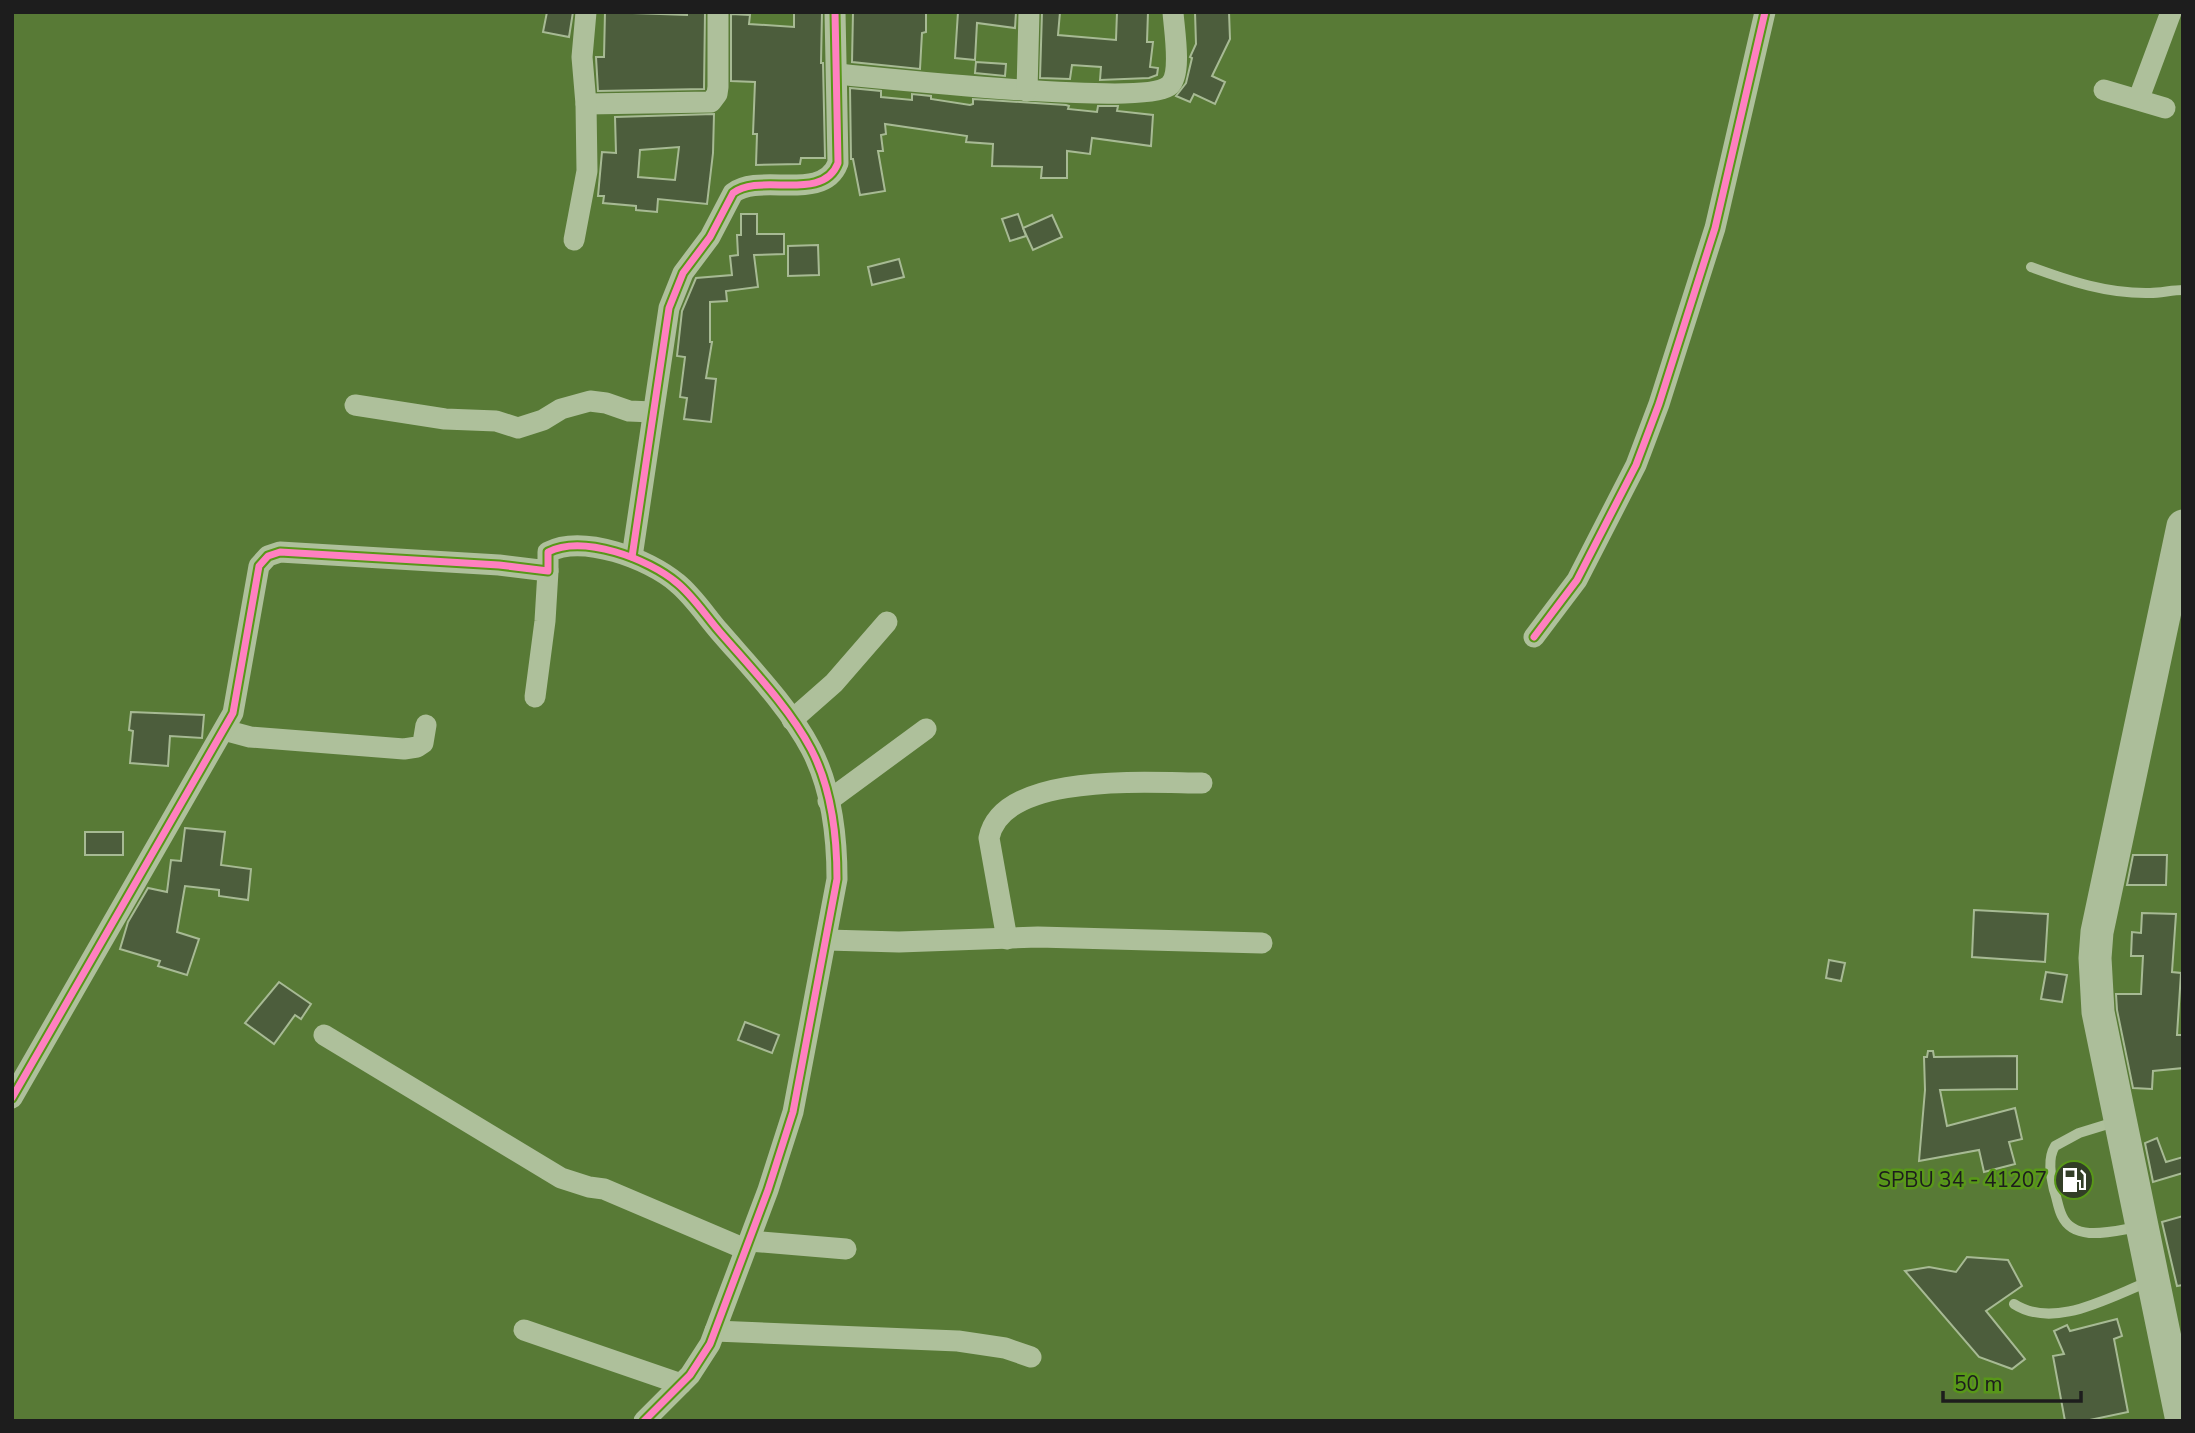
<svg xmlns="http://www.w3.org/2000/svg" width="2195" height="1433" viewBox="0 0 2195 1433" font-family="'Nunito Sans',sans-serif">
  <rect width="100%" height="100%" fill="#587a36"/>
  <g fill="#4c5d3c" stroke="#a7ba94" stroke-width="2" fill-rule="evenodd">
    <polygon points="547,12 573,12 569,37 543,32"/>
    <polygon points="605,12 687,15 687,12 705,12 704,89 598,91 596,57 604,57"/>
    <polygon points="794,12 822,12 821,63 823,63 825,158 801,158 800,164 756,165 757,134 753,134 755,82 731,81 731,14 750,15 749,24 794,27"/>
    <polygon points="853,12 926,12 926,32 922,33 920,69 852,62"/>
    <polygon points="958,12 1016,12 1015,28 977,23 975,60 955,58"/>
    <polygon points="1042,12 1060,12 1058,35 1116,40 1117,12 1148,12 1147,42 1153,42 1150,67 1158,68 1157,75 1149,78 1100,80 1101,67 1072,65 1070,79 1040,78"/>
    <polygon points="1195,12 1229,12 1230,39 1212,76 1225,82 1215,104 1194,94 1190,102 1176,96 1186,83 1192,58 1190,57 1196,44"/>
    <polygon points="976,62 1006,64 1005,76 975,73"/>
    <polygon points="850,88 881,91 881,97 912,100 912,94 931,96 931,99 970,105 973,104 973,99 1066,105 1069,106 1068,109 1097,112 1098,106 1118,106 1117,111 1153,115 1151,146 1092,138 1090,154 1067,151 1067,178 1041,178 1042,167 992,166 993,144 966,142 967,136 885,124 886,134 881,135 883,151 878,151 885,191 860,195 853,159 851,159"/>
    <path d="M714 114 713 153 707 204 658 199 657 212 636 210V206L603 203 604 196H598L602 152 616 153 615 117ZM679 147 675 180 638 177 640 150Z"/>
    <polygon points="741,214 757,214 757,234 784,234 784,254 754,255 758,287 726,291 727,301 710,302 710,342 712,342 706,378 716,379 711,422 684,419 687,398 680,397 685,357 677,356 682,311 696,278 732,275 730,256 738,255 737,235 741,235"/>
    <polygon points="1018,214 1026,236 1010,241 1002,219"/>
    <polygon points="1052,215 1062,237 1033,250 1023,228"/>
    <polygon points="818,245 819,275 788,276 788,246"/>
    <polygon points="899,259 904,277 872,285 868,267"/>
    <polygon points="131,712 204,715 202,738 170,736 168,766 130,763 133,731 129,730"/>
    <polygon points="185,828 225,832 221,865 251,869 248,900 219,896 219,890 185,886 177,932 199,939 187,975 158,966 160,961 120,949 128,922 148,888 167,892 171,860 181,861"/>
    <rect x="85" y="832" width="38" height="23"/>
    <polygon points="2133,855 2167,855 2166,885 2127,885"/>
    <polygon points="1974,910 2048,914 2045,962 1972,957"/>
    <polygon points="2142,913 2176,914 2172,972 2181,973 2177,1035 2183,1035 2183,1068 2153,1071 2152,1089 2133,1088 2117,1010 2116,994 2141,994 2143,956 2131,956 2132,932 2141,933"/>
    <polygon points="1829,960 1845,963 1841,981 1826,978"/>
    <polygon points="2046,972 2067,975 2062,1002 2041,999"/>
    <polygon points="279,982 311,1004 301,1019 295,1015 274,1044 245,1023"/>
    <polygon points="745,1022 779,1035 772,1053 738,1040"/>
    <polygon points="1928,1051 1933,1051 1934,1057 2017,1056 2017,1089 1940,1090 1947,1126 2015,1108 2022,1139 2009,1142 2015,1164 1984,1172 1979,1150 1919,1161 1925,1090 1924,1057 1927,1057"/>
    <polygon points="2157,1138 2166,1162 2183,1157 2183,1173 2153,1182 2145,1143"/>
    <polygon points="2183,1216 2183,1285 2177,1286 2162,1222"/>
    <polygon points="1967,1257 2008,1260 2022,1286 1986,1311 2025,1359 2012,1369 1979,1357 1905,1271 1929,1267 1956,1272"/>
    <polygon points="2117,1319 2122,1336 2114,1339 2128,1412 2085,1421 2065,1421 2053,1356 2064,1354 2054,1331 2067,1325 2070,1331"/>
  </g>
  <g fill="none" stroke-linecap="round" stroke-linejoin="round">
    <g stroke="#aec09b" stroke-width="10">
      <path d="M2031 267C2069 281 2108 294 2150 293 2161 293 2172 290 2183 290"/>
      <path d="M2118 1121 2079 1133 2055 1146C2047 1159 2051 1176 2054 1190 2057 1198 2058 1208 2062 1216 2075 1244 2116 1230 2139 1227"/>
      <path d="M2014 1304C2054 1330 2109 1297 2148 1282"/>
    </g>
    <g stroke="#aec09b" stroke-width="21">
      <path d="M837 74C882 78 1148 107 1170 85 1182 73 1174 29 1173 12"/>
      <polyline points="2104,90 2165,108"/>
      <polyline points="1027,91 1029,12"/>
      <polyline points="2139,98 2171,12"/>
      <polyline points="586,104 711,102 717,94 718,87 718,12"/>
      <polyline points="574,240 587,171 586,104 582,57 586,12"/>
      <polyline points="355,405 445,419 496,421 518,428 543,420 561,409 590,401 606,403 629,411 653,412"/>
      <path d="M632 557 669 308 683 273 710 237 733 193C760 172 823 203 838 163L835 12"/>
      <polyline points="1534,637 1577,580 1636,465 1659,404 1715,228 1765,12"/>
      <polyline points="535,697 545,621 548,571"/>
      <polyline points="792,720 834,683 887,622"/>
      <polyline points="224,730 250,737 404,749 417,747 423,743 426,725"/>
      <polyline points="828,801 926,729"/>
      <path d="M1007 939 989 838C1002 771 1152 783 1202 783"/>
      <polyline points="827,940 899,942 1038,937 1262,943"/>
      <polyline points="324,1035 561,1178 589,1187 604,1189 745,1249"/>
      <path d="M12 1098 233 713 259 566 268 556 280 552 499 565 548 571V552C583 534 649 559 677 583 693 596 706 616 719 631 750 667 789 707 811 749 831 787 837 837 837 879L793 1112 768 1190 710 1344 690 1375 644 1421"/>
      <polyline points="749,1241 846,1249"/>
      <polyline points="524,1330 681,1384"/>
      <polyline points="715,1331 958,1341 1005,1348 1031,1357"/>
    </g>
    <polyline stroke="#acbe9a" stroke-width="33" points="2182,1421 2098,1012 2095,958 2097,932 2183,526"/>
    <defs>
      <g id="cycleway">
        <path d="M632 557 669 308 683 273 710 237 733 193C760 172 823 203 838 163L835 12"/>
        <polyline points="1534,637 1577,580 1636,465 1659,404 1715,228 1765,12"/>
        <path d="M12 1098 233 713 259 566 268 556 280 552 499 565 548 571V552C583 534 649 559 677 583 693 596 706 616 719 631 750 667 789 707 811 749 831 787 837 837 837 879L793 1112 768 1190 710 1344 690 1375 644 1421"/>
      </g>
    </defs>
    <use href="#cycleway" stroke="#589719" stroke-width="11"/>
    <use href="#cycleway" stroke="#ff80c0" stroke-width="7"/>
  </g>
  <defs>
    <symbol id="fuel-disc" viewBox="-11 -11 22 22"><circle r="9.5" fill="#323e26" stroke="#589719"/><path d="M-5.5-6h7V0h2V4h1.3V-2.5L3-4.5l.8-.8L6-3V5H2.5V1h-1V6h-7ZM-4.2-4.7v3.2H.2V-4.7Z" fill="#fff"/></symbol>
  </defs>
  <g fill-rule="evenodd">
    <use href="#fuel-disc" x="2052" y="1158" width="44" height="44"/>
  </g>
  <g text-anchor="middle" stroke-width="5" stroke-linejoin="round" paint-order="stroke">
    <g font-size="21" fill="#1d1d1d" stroke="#589719" text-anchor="end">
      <text x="2047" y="1187">SPBU 34 - 41207</text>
    </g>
  </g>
  <rect width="2195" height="1433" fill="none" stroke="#1d1d1d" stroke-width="28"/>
  <path d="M1943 1391v10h138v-10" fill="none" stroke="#1d1d1d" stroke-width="3.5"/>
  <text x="1954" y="1391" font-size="21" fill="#1d1d1d" stroke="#589719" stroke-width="5" paint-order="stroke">50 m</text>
</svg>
